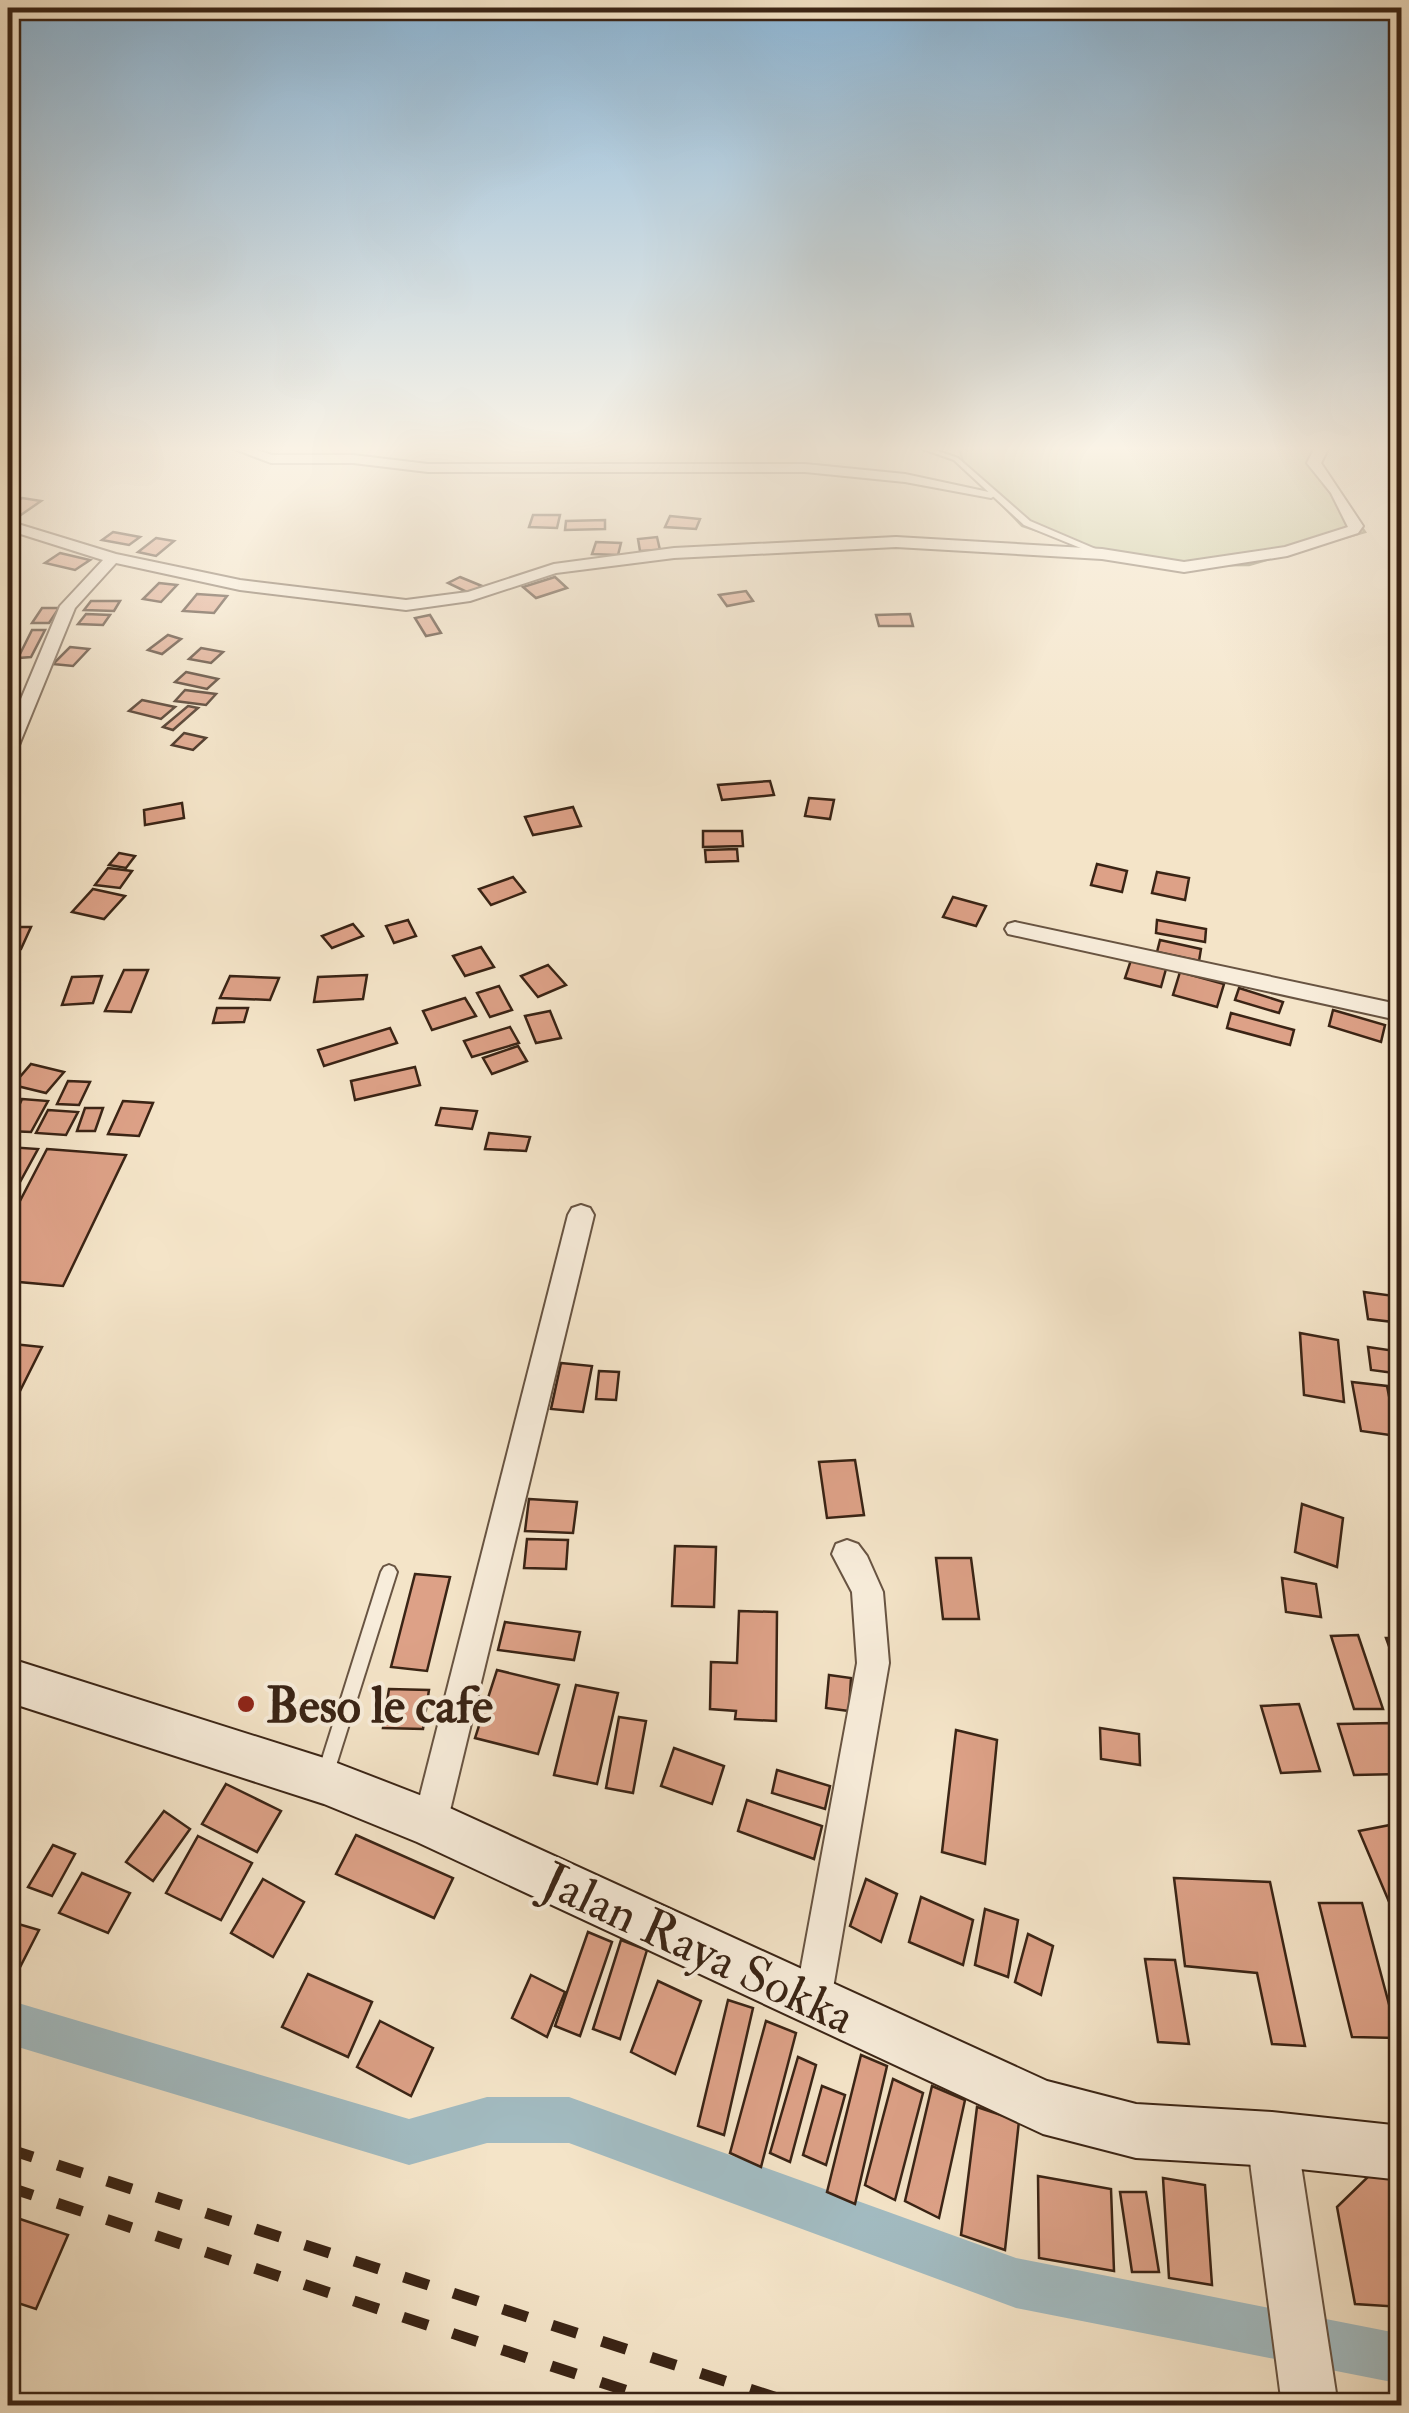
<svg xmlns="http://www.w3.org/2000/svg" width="1409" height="2413" viewBox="0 0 1409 2413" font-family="'IM FELL Double Pica',serif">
  <rect width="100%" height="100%" fill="#f4e4c8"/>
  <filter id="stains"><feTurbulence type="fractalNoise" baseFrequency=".002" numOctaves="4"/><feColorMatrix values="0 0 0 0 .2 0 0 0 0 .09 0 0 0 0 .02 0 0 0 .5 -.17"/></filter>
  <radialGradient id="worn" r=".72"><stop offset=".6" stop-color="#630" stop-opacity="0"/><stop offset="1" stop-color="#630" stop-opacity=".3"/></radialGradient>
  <polygon fill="#c0c293" stroke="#7d7354" stroke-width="2.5" points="960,449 1325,449 1318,463 1365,532 1249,565 1149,566 1022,526 963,464"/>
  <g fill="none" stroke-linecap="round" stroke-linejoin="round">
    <polygon fill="#a2bbc1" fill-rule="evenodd" points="8,2000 409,2119 487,2097 569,2097 1016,2258 1402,2334 1402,2384 1016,2308 569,2143 487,2143 409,2165 8,2044"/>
  </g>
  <g fill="#dda187" stroke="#3a2415" stroke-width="2.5">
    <polygon points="22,498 41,501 18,517 8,515 8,508"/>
    <polygon points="533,515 560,515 557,528 529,527"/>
    <polygon points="670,516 700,519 696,529 665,527"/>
    <polygon points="605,520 605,529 565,530 566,521"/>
    <polygon points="113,532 140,537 129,545 102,540"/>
    <polygon points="657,537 660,550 640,551 638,539"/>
    <polygon points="156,538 174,541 156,556 138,552"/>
    <polygon points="596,542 621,543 618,555 592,554"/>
    <polygon points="60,553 90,560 75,570 45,563"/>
    <polygon points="460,577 482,586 469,593 448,583"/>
    <polygon points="555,577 567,588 536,598 523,587"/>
    <polygon points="159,583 177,585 161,602 143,599"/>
    <polygon points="746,591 753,601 727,606 719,595"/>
    <polygon points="197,594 227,596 214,613 183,611"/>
    <polygon points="91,601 120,601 114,611 84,610"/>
    <polygon points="42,608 59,608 49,623 32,623"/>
    <polygon points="86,614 110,615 103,625 78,624"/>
    <polygon points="910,614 913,626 879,626 876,615"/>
    <polygon points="430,615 441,633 426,636 415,618"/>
    <polygon points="32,630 45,630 31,657 18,658"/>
    <polygon points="168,635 181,639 162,654 148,650"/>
    <polygon points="70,647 89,649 73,666 53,664"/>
    <polygon points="201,648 223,652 211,663 189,659"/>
    <polygon points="186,672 218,679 207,689 175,682"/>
    <polygon points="185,690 216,694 206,705 175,701"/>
    <polygon points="142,700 175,707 161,719 129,711"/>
    <polygon points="188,706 198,708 173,730 163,727"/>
    <polygon points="184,733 206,738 193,750 172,745"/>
    <polygon points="770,781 774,795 722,800 718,785"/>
    <polygon points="809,798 834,800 830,819 805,816"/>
    <polygon points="182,803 184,818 145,825 144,810"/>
    <polygon points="573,807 581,826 533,835 525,817"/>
    <polygon points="703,831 742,831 743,846 703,847"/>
    <polygon points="737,849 738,861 706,862 705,850"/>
    <polygon points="119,853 135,856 126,868 109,865"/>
    <polygon points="1097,864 1127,871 1122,892 1091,885"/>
    <polygon points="108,868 132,871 120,888 95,885"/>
    <polygon points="1157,872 1189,878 1185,900 1152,893"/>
    <polygon points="513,877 525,892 491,905 479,889"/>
    <polygon points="93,889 125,896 104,919 72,912"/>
    <polygon points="953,897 986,906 976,926 943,917"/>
    <polygon points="408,920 416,936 394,943 386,926"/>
    <polygon points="1157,920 1206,929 1205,942 1156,933"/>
    <polygon points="353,924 363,936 332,948 322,936"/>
    <polygon points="9,927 31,927 21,949 8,949"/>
    <polygon points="1160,940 1201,949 1199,961 1157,952"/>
    <polygon points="481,947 494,967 465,976 453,956"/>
    <polygon points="1131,960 1166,969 1161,987 1125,978"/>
    <polygon points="548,965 566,985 538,997 521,976"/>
    <polygon points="124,970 148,970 131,1012 105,1011"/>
    <polygon points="1180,972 1224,984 1217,1007 1173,995"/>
    <polygon points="367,975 363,999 314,1002 318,977"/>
    <polygon points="102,976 93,1003 62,1005 72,977"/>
    <polygon points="230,976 279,978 270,1000 220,998"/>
    <polygon points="499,986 512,1010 490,1017 477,993"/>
    <polygon points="1239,988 1283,1002 1279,1013 1235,1000"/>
    <polygon points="465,998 476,1016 432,1030 423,1011"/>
    <polygon points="217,1008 248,1008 244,1022 213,1023"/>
    <polygon points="1333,1010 1385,1025 1381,1042 1329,1026"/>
    <polygon points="550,1011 561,1038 536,1043 525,1016"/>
    <polygon points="1231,1013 1294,1030 1290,1045 1227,1028"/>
    <polygon points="510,1027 519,1043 472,1057 464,1041"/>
    <polygon points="390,1028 397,1043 324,1066 318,1050"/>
    <polygon points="518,1046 527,1061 492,1074 483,1058"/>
    <polygon points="31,1064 64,1072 46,1093 13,1085"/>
    <polygon points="415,1067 420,1085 355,1100 351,1081"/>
    <polygon points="68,1081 90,1082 79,1105 57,1104"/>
    <polygon points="22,1099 48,1101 31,1132 8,1131"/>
    <polygon points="123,1101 153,1103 139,1136 108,1134"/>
    <polygon points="85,1108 103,1108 95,1131 77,1131"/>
    <polygon points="441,1108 477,1111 472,1129 436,1125"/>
    <polygon points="48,1110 78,1112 66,1135 36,1133"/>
    <polygon points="489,1133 530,1137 526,1151 485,1149"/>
    <polygon points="8,1147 38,1149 8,1204"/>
    <polygon points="47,1149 126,1155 63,1286 8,1281 8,1224"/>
    <polygon points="1364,1292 1402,1297 1402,1323 1368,1319"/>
    <polygon points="1300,1333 1338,1340 1344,1402 1304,1395"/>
    <polygon points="13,1344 42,1347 8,1415 8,1355"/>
    <polygon points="1368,1347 1402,1352 1402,1374 1371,1370"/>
    <polygon points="561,1363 592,1366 583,1412 551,1409"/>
    <polygon points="599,1371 619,1372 616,1400 596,1399"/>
    <polygon points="1352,1382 1387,1386 1397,1436 1361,1431"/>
    <polygon points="855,1460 864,1515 827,1518 819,1462"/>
    <polygon points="529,1499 577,1502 573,1533 525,1531"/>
    <polygon points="1302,1504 1343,1518 1337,1567 1295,1552"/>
    <polygon points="527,1539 568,1540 566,1569 524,1568"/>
    <polygon points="675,1546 716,1547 714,1607 672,1606"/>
    <polygon points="936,1558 971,1558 979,1619 943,1619"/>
    <polygon points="415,1574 450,1577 427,1671 391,1667"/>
    <polygon points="1282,1578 1316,1584 1321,1617 1286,1612"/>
    <polygon points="739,1611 777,1612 776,1721 735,1719 736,1711 710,1709 711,1662 737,1663"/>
    <polygon points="505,1622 580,1632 574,1660 498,1650"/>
    <polygon points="1358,1635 1383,1709 1354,1709 1331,1636"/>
    <polygon points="1386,1638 1402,1638 1402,1682"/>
    <polygon points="497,1670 559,1685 538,1754 475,1738"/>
    <polygon points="829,1675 851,1678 849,1711 826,1708"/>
    <polygon points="576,1685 618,1693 597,1784 554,1775"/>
    <polygon points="389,1689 429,1690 423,1729 383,1728"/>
    <polygon points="1299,1704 1320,1771 1281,1773 1261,1706"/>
    <polygon points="619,1717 646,1721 633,1793 606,1788"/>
    <polygon points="1393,1723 1402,1748 1402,1774 1354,1775 1338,1724"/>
    <polygon points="1100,1728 1139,1734 1140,1765 1101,1759"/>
    <polygon points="956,1730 997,1740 985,1864 942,1852"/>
    <polygon points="674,1748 724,1766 712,1804 661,1786"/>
    <polygon points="777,1770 830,1786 825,1809 772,1793"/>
    <polygon points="226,1784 281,1811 257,1852 202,1824"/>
    <polygon points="747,1800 822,1826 814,1859 738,1831"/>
    <polygon points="164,1811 190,1829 153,1881 126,1862"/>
    <polygon points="1390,1825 1402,1852 1401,1930 1359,1831"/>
    <polygon points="356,1835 453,1878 434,1918 336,1874"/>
    <polygon points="198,1836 252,1863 221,1920 166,1893"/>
    <polygon points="53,1845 75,1854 52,1896 28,1887"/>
    <polygon points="82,1873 130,1893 108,1933 59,1913"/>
    <polygon points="1174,1878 1270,1882 1305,2046 1272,2044 1257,1973 1185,1966"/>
    <polygon points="263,1879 304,1902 273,1957 231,1933"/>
    <polygon points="866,1879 897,1894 881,1942 850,1926"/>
    <polygon points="921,1897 973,1920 963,1965 909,1942"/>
    <polygon points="1319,1903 1362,1903 1398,2038 1352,2037"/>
    <polygon points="985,1909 1018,1920 1008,1977 975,1965"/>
    <polygon points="8,1921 39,1930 14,1979 8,1977"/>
    <polygon points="588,1932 612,1942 580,2036 555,2026"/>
    <polygon points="1028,1934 1053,1946 1041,1995 1015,1982"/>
    <polygon points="621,1940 647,1950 620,2039 593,2029"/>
    <polygon points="1145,1959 1175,1960 1189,2044 1158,2042"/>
    <polygon points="308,1974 372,2002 348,2057 282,2027"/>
    <polygon points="531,1975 565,1992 547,2037 512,2018"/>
    <polygon points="658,1981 701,2001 675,2074 631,2052"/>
    <polygon points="728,2000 753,2008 724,2135 698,2126"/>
    <polygon points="380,2021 433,2048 411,2096 357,2067"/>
    <polygon points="766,2021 796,2033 761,2167 730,2153"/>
    <polygon points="861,2055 887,2066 855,2204 827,2192"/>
    <polygon points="798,2057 816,2065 790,2162 770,2153"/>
    <polygon points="893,2079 923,2093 895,2200 865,2185"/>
    <polygon points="822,2086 845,2095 826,2165 803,2155"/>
    <polygon points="932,2086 965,2100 939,2218 905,2201"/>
    <polygon points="977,2107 1019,2121 1005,2250 961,2235"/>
    <polygon points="1376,2169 1402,2171 1402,2307 1355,2304 1337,2207"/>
    <polygon points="1038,2176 1111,2189 1114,2271 1039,2258"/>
    <polygon points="1163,2178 1205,2185 1212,2285 1169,2278"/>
    <polygon points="1120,2192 1146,2192 1159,2272 1132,2272"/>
    <polygon points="8,2215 68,2235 36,2309 9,2300 8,2303"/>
  </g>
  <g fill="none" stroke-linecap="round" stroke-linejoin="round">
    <defs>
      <g id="service">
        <polygon points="923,449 932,449 958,458 1030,521 1105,553 1098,555 1024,525 954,460"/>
        <polygon points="389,1565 394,1567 397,1572 333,1775 331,1781 325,1783 319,1781 317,1775 381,1572 384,1567"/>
      </g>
      <g id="minor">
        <polygon points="234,449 254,449 272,455 353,455 428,464 805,464 905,474 998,494 991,498 905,482 805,472 428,472 353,463 271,463"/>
        <polygon points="1314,449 1328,449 1321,463 1363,526 1358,533 1287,556 1184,572 1102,559 896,547 674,558 556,573 470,601 406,610 240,590 116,563 75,608 17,750 8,755 8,730 60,606 103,560 8,530 8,521 116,554 240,580 406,600 468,592 554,564 674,548 896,537 1102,549 1184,562 1285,547 1348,527 1331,493 1307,463"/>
        <polygon points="1015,922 1402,1005 1402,1021 1008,934 1005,929 1008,924"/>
        <polygon points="581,1205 590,1208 594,1215 447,1823 442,1835 430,1840 418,1835 413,1823 568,1215 572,1208"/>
        <polygon points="847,1540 858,1544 867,1556 883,1592 889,1663 831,2000 826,2013 813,2018 800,2013 795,2000 857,1663 852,1592 832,1554 836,1544"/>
      </g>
      <polygon id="tertiary" points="1272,2114 1290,2121 1297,2139 1338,2406 1282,2406 1247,2139 1254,2121"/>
      <polygon id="secondary" points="8,1658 324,1758 430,1799 1047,2081 1136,2104 1272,2112 1402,2126 1402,2180 1272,2166 1136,2158 1043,2134 417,1842 324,1804 8,1702"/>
    </defs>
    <use href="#service" stroke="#685442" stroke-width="4"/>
    <use href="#minor" stroke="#685442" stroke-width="4"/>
    <use href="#tertiary" stroke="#685442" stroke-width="4"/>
    <use href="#secondary" stroke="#3a2415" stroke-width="4"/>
    <use href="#service" fill="#f8eddb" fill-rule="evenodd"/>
    <use href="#minor" fill="#f8eddb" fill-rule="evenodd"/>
    <use href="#tertiary" fill="#f8eddb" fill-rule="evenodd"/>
    <use href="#secondary" fill="#f8eddb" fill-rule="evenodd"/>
    <g stroke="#3a2415" stroke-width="11" stroke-dasharray="26 26" stroke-linecap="butt">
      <polyline points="8,2149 802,2406"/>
      <polyline points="8,2187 673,2406"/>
    </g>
  </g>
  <linearGradient id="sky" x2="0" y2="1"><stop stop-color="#8cb7d8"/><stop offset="0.57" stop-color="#faf3e6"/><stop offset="1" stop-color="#faf3e6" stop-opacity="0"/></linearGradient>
  <rect width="1409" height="787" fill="url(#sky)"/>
  <circle fill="#8f2418" stroke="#f8eddb" stroke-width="4" cx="246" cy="1704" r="10"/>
  <g text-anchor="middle" stroke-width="8" stroke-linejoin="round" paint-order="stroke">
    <g font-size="50" font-weight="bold" fill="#3a2415" stroke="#f8eddb" text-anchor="start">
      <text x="266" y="1722">Beso le cafe</text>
    </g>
    <g font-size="50" fill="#3a2415" stroke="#f8eddb">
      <text transform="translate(699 1947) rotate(25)" y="18">Jalan Raya Sokka</text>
    </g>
  </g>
  <rect width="1409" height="2413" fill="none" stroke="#f4e4c8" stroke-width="40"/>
  <rect x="10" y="10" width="1389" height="2393" fill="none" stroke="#3a2415" stroke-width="5"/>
  <rect x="20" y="20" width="1369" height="2373" fill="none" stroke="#3a2415" stroke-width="2.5"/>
  <rect width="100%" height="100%" filter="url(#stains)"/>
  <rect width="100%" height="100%" fill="url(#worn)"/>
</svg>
